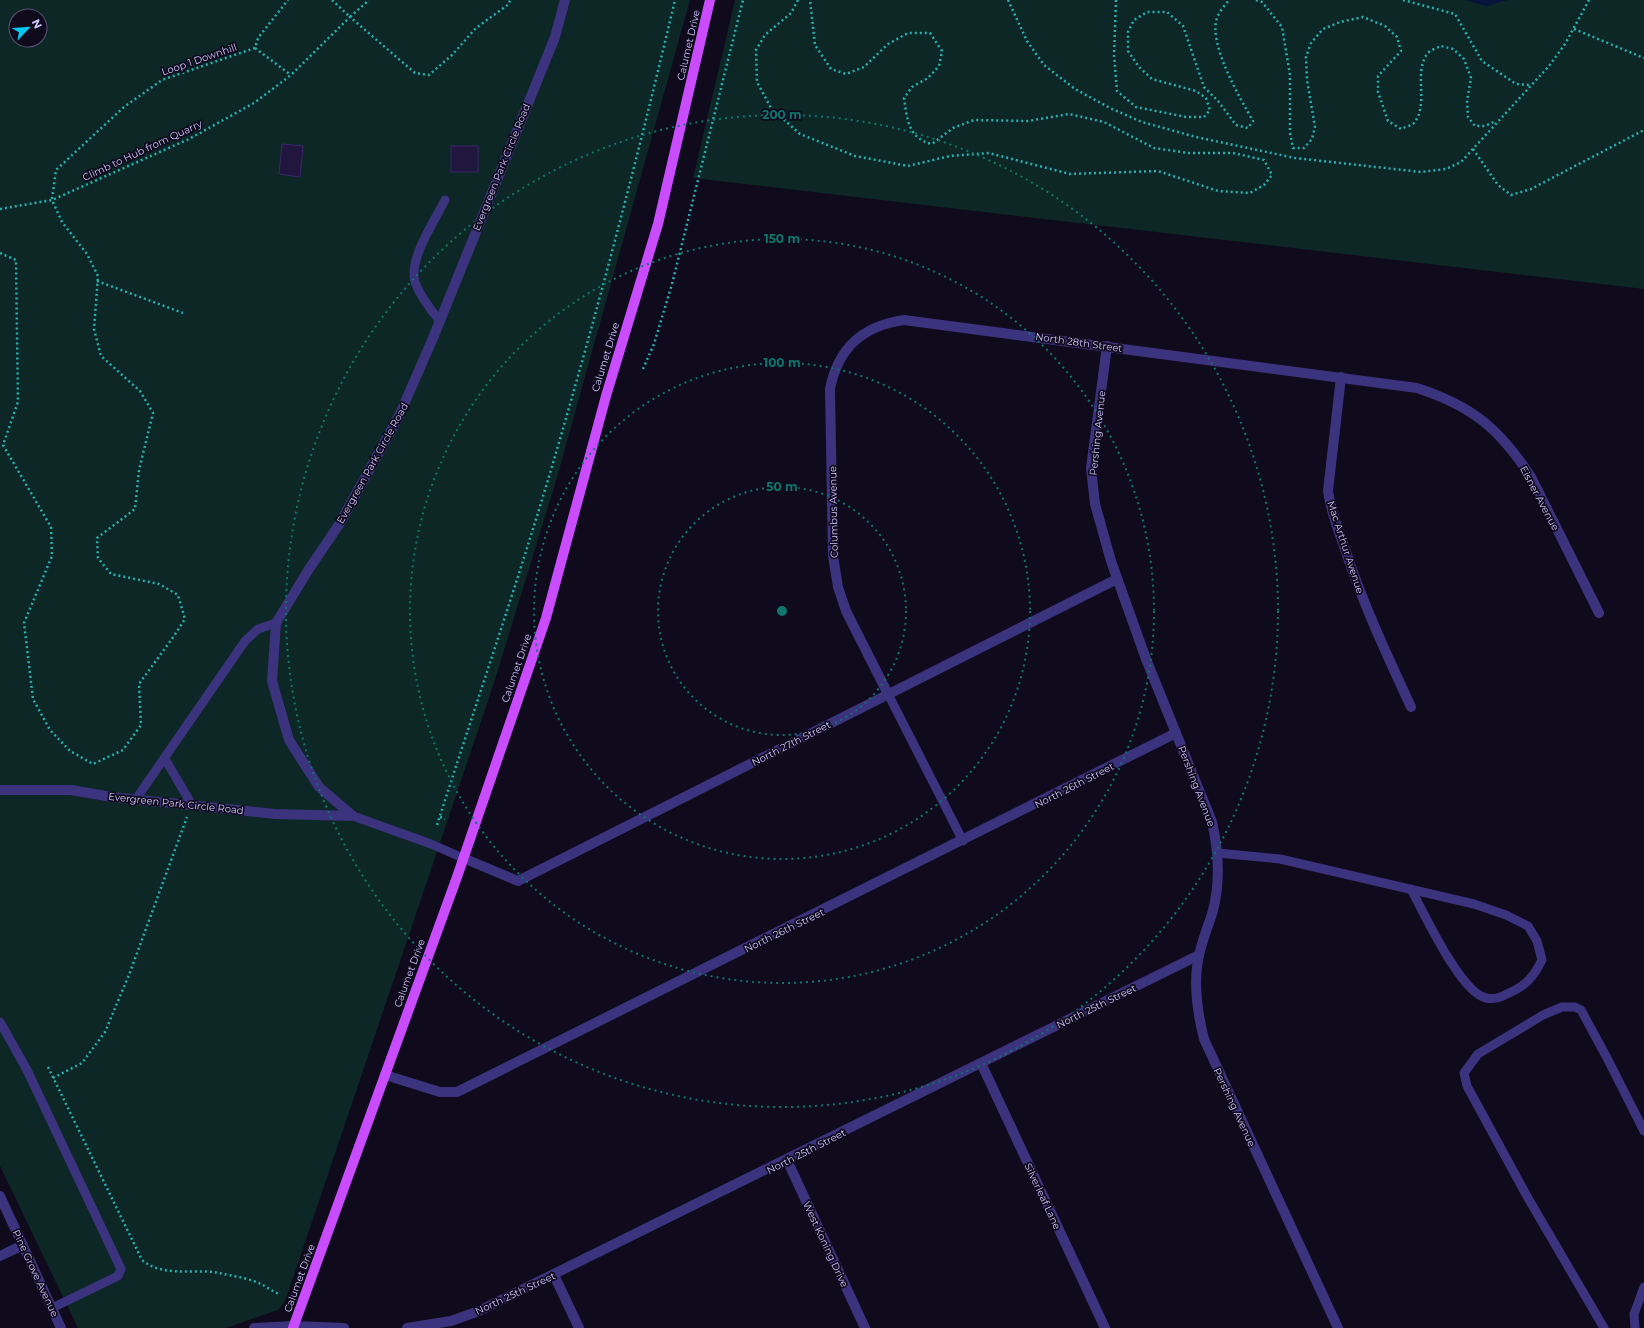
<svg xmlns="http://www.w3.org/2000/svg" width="1644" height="1328" viewBox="0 0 1644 1328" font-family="Montserrat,sans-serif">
  <rect width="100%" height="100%" fill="#0f0a1c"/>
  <g fill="#0d2626" fill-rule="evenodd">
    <path d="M0 0H690L556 481 493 686 289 1290 284 1303 278 1310 226 1328H78L0 1166ZM16 16H40V40H16Z"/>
    <polygon points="735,0 1644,0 1644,289 693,178"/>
  </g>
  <polygon fill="#061539" points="1465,0 1508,0 1486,6"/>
  <g fill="#21163e" stroke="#39266b">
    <polygon points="282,144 303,146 300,177 279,174"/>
    <rect x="451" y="146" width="27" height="26"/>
  </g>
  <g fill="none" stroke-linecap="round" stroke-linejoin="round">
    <g stroke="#27b1b2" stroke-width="2.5" stroke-dasharray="2 3" stroke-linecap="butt">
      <polyline points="332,0 350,17 369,0"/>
      <path d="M798 0 791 13 765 35 756 50 757 82 771 108 800 134 855 156 908 166 950 156 989 153 1070 174 1158 171 1218 191 1250 193 1264 185 1272 175 1264 160 1233 153H1188L1154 148 1104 122 1069 114 1028 121 974 120 953 128 932 144C908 139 907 118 904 98L912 87 928 78 939 66 942 51 930 33H908L888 44 864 67 846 74 831 69 815 45 810 0"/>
      <polyline points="1008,0 1027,41 1044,65 1075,89 1110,108 1142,122 1196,137 1295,158 1421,172 1446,169 1461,162 1549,66 1565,44 1589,0"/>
      <path d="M1116 0 1114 55 1117 91 1136 107 1186 117H1204L1210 110 1206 98 1196 91 1152 79 1139 67 1128 51V32L1134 20 1147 12H1167L1183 26 1204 87 1218 101 1236 125 1248 128 1253 121C1240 98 1208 44 1217 18 1219 12 1225 5 1229 0"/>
      <path d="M1256 0 1262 2 1282 27 1290 75V133L1293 148H1304L1312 139 1315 127 1307 80 1306 57 1311 43 1323 29 1340 22 1363 17 1385 26 1397 37 1401 51 1378 76V92L1388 121 1401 129C1405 127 1410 126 1413 124 1430 106 1413 74 1427 54 1430 50 1437 48 1441 46L1453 49 1464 59 1471 78 1467 101 1468 117 1475 126H1485L1496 121"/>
      <polyline points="1403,0 1455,14 1482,61 1516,84 1530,85"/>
      <polyline points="1574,29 1644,58"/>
      <polyline points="255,48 291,75"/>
      <polyline points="1473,149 1498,185 1511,195 1531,189 1644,130"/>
      <polyline points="52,199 56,170 124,107 162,80 255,48 258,38 288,0"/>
      <polyline points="0,209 52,200 189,139 254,103 291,75 350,17 415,73 429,75 452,55 476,28 509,4 510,0"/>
      <polyline points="0,253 16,260 18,402 3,445 51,527 52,556 24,623 33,699 50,730 70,751 93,764 123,750 141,725 139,684 174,636 185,619 178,595 159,584 111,574 98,558 97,538 135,509 139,470 153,413 140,391 101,356 94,329 98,276 87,254 62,222 52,200"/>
      <polyline points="97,281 183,313"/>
      <polyline points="643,369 654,344 672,284 743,0"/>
      <polyline points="440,817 445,819"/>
      <path d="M437 825C474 710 513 596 548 480 595 321 637 161 675 0"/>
      <path d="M48 1067 142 1260C163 1278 195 1268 219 1273 233 1276 248 1278 261 1284 267 1287 273 1292 280 1294"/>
      <polyline points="53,1078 82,1063 105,1032 129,975 187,817"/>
    </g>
    <g stroke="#3b337e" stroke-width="9">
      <path d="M440 321C432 312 414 288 414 276 413 252 434 222 445 200"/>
      <polyline points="888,694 963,841"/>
      <polyline points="165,759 192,805"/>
      <polyline points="136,799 245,641 258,629 276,623"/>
      <polyline points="353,816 431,844 463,858"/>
      <path d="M1218 853 1280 859 1474 904 1506 915 1528 926 1537 941 1542 960C1534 976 1526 986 1509 993 1501 997 1495 1000 1486 998 1460 992 1424 913 1411 889"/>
      <polyline points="0,1022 27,1070 121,1269 118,1276 52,1308"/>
      <polyline points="1604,1328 1528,1198 1467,1086 1464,1073 1478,1054 1543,1015 1562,1007 1575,1007 1581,1010 1606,1056 1644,1131"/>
      <polyline points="1635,1328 1634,1314 1644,1287"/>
    </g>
    <g stroke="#3b337e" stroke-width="10">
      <path d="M1107 346 1091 468 1095 504 1111 561 1146 659 1212 822C1219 853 1221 883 1212 914 1206 932 1199 948 1197 967 1194 992 1198 1015 1204 1039L1338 1328"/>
      <path d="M1341 377 1328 491C1331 511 1338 530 1345 549 1363 604 1387 655 1411 707"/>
      <path d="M888 694 846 611 838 587 833 556 830 389C838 348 862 326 904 320L1417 388C1472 406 1499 428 1531 477L1599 613"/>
      <polyline points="0,790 71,790 112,797 275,814 353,816"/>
      <polyline points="353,816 319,787 289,740 272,681 276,623 309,569 340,523 399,416 433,338 555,37 565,0"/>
      <polyline points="463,858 518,881 1117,579"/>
      <polyline points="981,1063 1105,1328"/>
      <polyline points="385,1075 440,1092 457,1092 1176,733"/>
      <polyline points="787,1160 865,1328"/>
      <polyline points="0,1196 61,1328"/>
      <polyline points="0,1256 23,1245"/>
      <polyline points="554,1275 579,1328"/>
      <polyline points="254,1328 294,1326 344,1328"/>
      <polyline points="407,1328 451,1321 479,1311 1199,955"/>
    </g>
    <polyline stroke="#c94dff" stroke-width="10" points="293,1328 457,877 546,618 606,396 658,224 710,0"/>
  </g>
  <g fill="none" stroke="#0f766e" stroke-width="2" stroke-dasharray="2 4">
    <circle cx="782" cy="611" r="124"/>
    <circle cx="782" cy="611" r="248"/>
    <circle cx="782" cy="611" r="372"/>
    <circle cx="782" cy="611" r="496"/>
  </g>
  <g text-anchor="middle" stroke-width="3.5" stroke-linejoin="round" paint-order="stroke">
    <g font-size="10" fill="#d0c6ff" stroke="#0f0a1c">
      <text transform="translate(688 45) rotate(-77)" y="4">Calumet Drive</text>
      <text transform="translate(199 59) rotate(-19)" y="4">Loop 1 Downhill</text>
      <text transform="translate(142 150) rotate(-25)" y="4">Climb to Hub from Quarry</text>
      <text transform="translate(501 167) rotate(-68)" y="4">Evergreen Park Circle Road</text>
      <text transform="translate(1079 342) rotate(8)" y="4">North 28th Street</text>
      <text transform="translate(605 357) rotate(-73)" y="4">Calumet Drive</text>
      <text transform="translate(1097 433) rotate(-84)" y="4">Pershing Avenue</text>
      <text transform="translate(372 463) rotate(-61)" y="4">Evergreen Park Circle Road</text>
      <text transform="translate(1540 498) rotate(62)" y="4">Eisner Avenue</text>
      <text transform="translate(833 512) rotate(-91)" y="4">Columbus Avenue</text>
      <text transform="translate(1346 547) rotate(72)" y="4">Mac Arthur Avenue</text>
      <text transform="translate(516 668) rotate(-71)" y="4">Calumet Drive</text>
      <text transform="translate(791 743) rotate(-27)" y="4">North 27th Street</text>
      <text transform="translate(1074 785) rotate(-27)" y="4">North 26th Street</text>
      <text transform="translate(1197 786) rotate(69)" y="4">Pershing Avenue</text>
      <text transform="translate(176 803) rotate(6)" y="4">Evergreen Park Circle Road</text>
      <text transform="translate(784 930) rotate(-26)" y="4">North 26th Street</text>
      <text transform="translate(409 973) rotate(-70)" y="4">Calumet Drive</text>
      <text transform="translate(1096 1006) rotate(-26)" y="4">North 25th Street</text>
      <text transform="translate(1235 1107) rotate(65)" y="4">Pershing Avenue</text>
      <text transform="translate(806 1151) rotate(-27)" y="4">North 25th Street</text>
      <text transform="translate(1043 1196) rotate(65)" y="4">Silverleaf Lane</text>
      <text transform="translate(826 1244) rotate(65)" y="4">West Koning Drive</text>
      <text transform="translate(36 1273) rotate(65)" y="4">Pine Grove Avenue</text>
      <text transform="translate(299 1278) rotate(-70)" y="4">Calumet Drive</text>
      <text transform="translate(515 1293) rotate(-25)" y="4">North 25th Street</text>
    </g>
  </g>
  <circle cx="782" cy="611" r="6" fill="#0f766e" stroke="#0f0a1c" stroke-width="2"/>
  <g font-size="12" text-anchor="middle" font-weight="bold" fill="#0f766e" stroke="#0f0a1c" stroke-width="3.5" stroke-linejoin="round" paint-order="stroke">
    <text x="782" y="119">200 m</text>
    <text x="782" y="243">150 m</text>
    <text x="782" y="367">100 m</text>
    <text x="782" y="491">50 m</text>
  </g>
  <g transform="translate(28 28) rotate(65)"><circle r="19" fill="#0f0a1c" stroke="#5c5577"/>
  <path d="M0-3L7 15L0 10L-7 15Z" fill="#00c8f1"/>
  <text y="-6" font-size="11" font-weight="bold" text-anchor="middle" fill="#d0c6ff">N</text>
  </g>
</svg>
